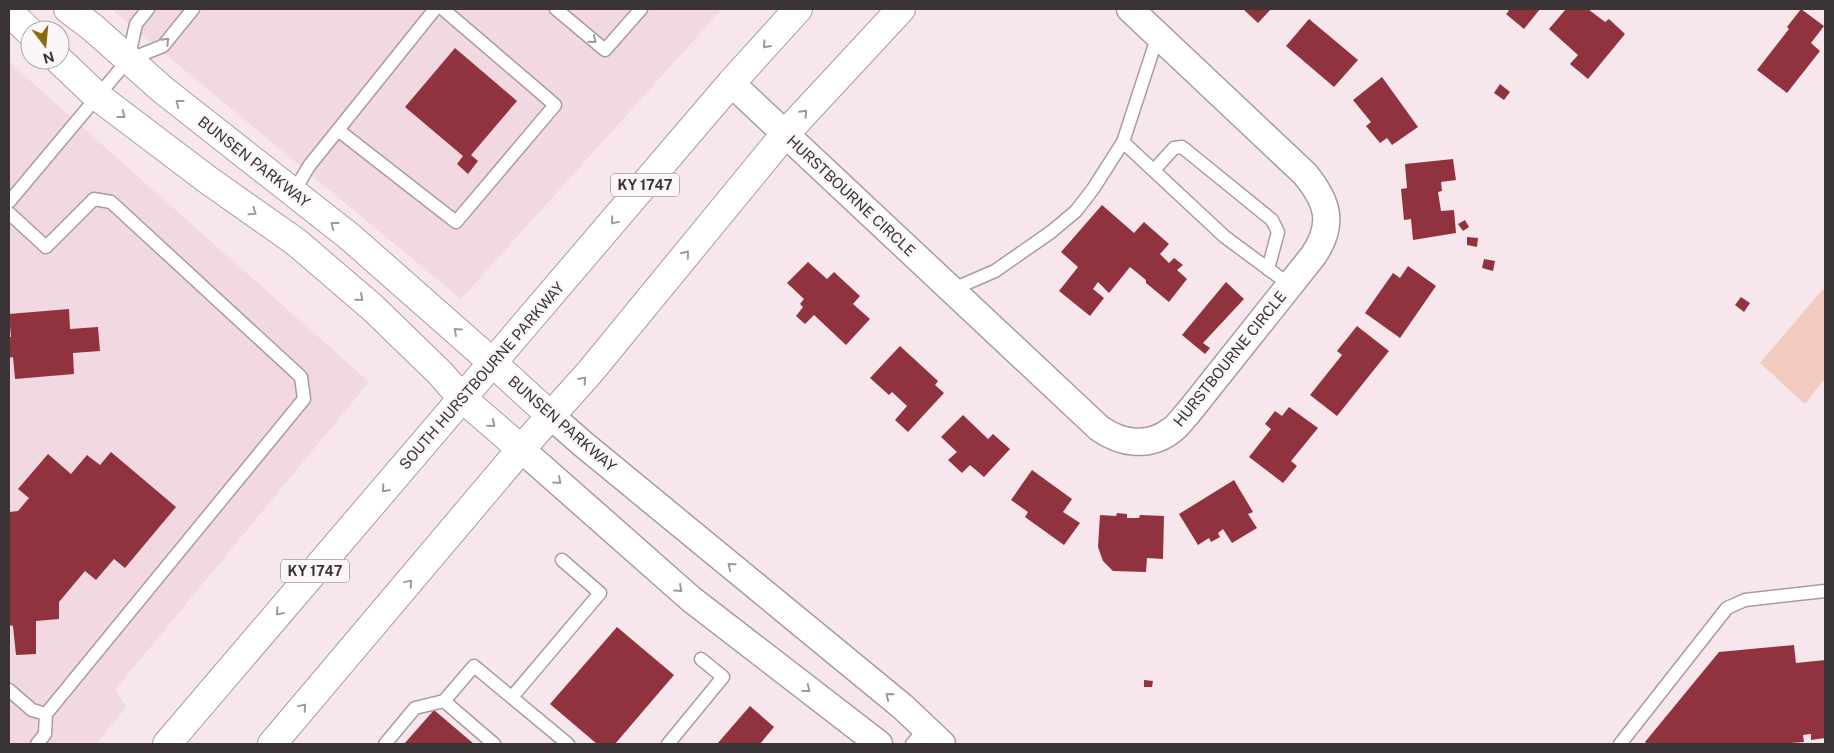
<svg xmlns="http://www.w3.org/2000/svg" width="1834" height="753" viewBox="0 0 1834 753" font-family="'Public Sans',sans-serif">
  <rect width="100%" height="100%" fill="#f7e6eb"/>
  <g fill="#f2d8e0">
    <polygon points="111,9 722,9 461,299"/>
    <polygon points="9,62 369,382 115,690 127,706 96,744 9,744"/>
  </g>
  <polygon fill="#f2cac0" points="1823,289 1825,291 1825,378 1805,404 1760,363"/>
  <g fill="#91323f">
    <polygon points="1243,9 1271,9 1258,23"/>
    <polygon points="1506,9 1540,9 1524,29 1506,14 1509,11"/>
    <polygon points="1566,9 1588,9 1605,22 1609,19 1625,34 1588,79 1570,64 1578,55 1549,29"/>
    <polygon points="1801,9 1824,26 1811,43 1820,51 1787,93 1757,70 1789,29 1787,27"/>
    <polygon points="1309,19 1358,60 1334,87 1286,46"/>
    <polygon points="455,48 517,101 471,155 478,161 468,174 457,164 463,156 405,107"/>
    <polygon points="1382,77 1418,127 1392,145 1387,138 1380,143 1366,126 1371,122 1353,100"/>
    <polygon points="1500,84 1510,92 1504,100 1494,93"/>
    <polygon points="1453,159 1456,180 1441,182 1442,191 1438,192 1441,211 1454,210 1456,233 1413,240 1411,219 1404,220 1401,189 1407,188 1405,164"/>
    <polygon points="1102,205 1134,233 1144,222 1169,244 1160,254 1169,263 1174,258 1183,265 1177,270 1187,279 1169,302 1146,283 1146,280 1130,267 1109,293 1098,282 1093,289 1104,298 1090,316 1059,291 1078,267 1061,252"/>
    <polygon points="1465,220 1469,227 1463,231 1458,224"/>
    <polygon points="1467,237 1478,238 1477,247 1467,245"/>
    <polygon points="1484,259 1495,261 1493,271 1482,268"/>
    <polygon points="808,262 827,279 834,272 860,296 853,304 870,319 846,345 814,315 805,324 796,316 803,307 800,304 804,299 787,283"/>
    <polygon points="1408,266 1436,286 1400,338 1365,313 1393,273 1400,278"/>
    <polygon points="1226,282 1244,299 1203,343 1210,348 1205,354 1182,335"/>
    <polygon points="1741,297 1750,303 1744,312 1735,305"/>
    <polygon points="69,309 70,329 98,327 100,351 73,353 74,374 15,379 13,357 9,358 9,337 11,337 9,314"/>
    <polygon points="1357,326 1389,351 1337,416 1310,395 1342,355 1337,351"/>
    <polygon points="900,346 938,381 935,385 944,393 908,432 895,420 907,406 892,392 889,395 870,378"/>
    <polygon points="1289,407 1318,428 1291,461 1297,466 1283,483 1249,457 1271,429 1265,424 1275,411 1282,416"/>
    <polygon points="963,415 988,439 993,434 1010,449 984,477 970,465 962,473 948,460 957,452 941,437"/>
    <polygon points="111,452 176,507 125,568 114,559 96,580 85,571 59,602 59,619 36,621 36,654 16,655 13,626 9,625 9,512 18,511 29,498 18,489 48,454 71,474 87,455 100,465"/>
    <polygon points="1032,470 1072,499 1063,512 1080,523 1064,545 1025,517 1028,512 1011,500"/>
    <polygon points="1234,480 1253,512 1248,514 1257,528 1232,543 1223,529 1218,533 1220,537 1211,542 1209,538 1198,545 1179,514"/>
    <polygon points="1117,513 1127,514 1127,518 1139,518 1140,515 1164,516 1163,559 1147,558 1146,572 1113,571 1103,561 1098,547 1100,515 1116,516"/>
    <polygon points="617,627 674,675 615,744 597,744 550,704"/>
    <polygon points="1794,645 1796,663 1825,660 1825,738 1811,740 1811,734 1803,735 1804,742 1778,744 1648,744 1645,742 1719,652"/>
    <polygon points="1144,680 1153,681 1152,687 1144,687"/>
    <polygon points="750,706 774,727 760,744 717,744"/>
    <polygon points="434,710 474,744 404,744"/>
  </g>
  <g fill="none" stroke-linecap="round" stroke-linejoin="round">
    <defs>
      <g id="lane">
        <polyline points="556,9 605,50 641,9"/>
        <polyline points="1158,35 1123,142 1225,237 1290,285"/>
        <polyline points="128,60 136,24 148,9"/>
        <polyline points="338,130 456,222 555,105 443,9"/>
        <polyline points="1154,170 1174,148 1182,147 1272,220 1278,232 1268,269"/>
        <polyline points="293,193 309,166 435,9"/>
        <polyline points="9,202 128,60 163,46 193,9"/>
        <polyline points="9,213 46,247 94,199 111,202 301,377 304,399 46,714 32,710 9,690"/>
        <polyline points="951,290 995,271 1051,232 1076,211 1093,189 1123,142"/>
        <polyline points="512,697 600,593 562,560"/>
        <polyline points="444,701 474,666 568,744"/>
        <polyline points="37,744 45,734 46,714"/>
        <polyline points="385,744 415,708 444,701 494,744"/>
        <polyline points="668,744 723,677 701,659"/>
        <polyline points="912,744 925,729"/>
        <polyline points="1620,744 1727,608 1745,600 1825,591"/>
      </g>
      <g id="street">
        <path d="M731 83 1099 428C1121 444 1149 448 1172 430 1178 426 1183 418 1188 413L1313 256C1335 224 1328 202 1305 174L1130 9"/>
        <polyline points="551,416 583,444 903,707 942,744"/>
        <polyline points="521,449 691,599 879,744"/>
      </g>
      <g id="secondary">
        <polyline points="68,9 92,27 163,90 350,237 493,363 551,416"/>
        <polyline points="9,12 30,32"/>
        <polyline points="59,60 97,96 208,180 296,242 373,308 440,373 462,398 521,449"/>
      </g>
      <g id="primary">
        <polyline points="167,744 731,83 798,9"/>
        <polyline points="272,744 521,449 590,372 785,134 901,9"/>
      </g>
    </defs>
    <use href="#lane" stroke="#ab9ba0" stroke-width="15"/>
    <use href="#street" stroke="#ab9ba0" stroke-width="29"/>
    <use href="#secondary" stroke="#ab9ba0" stroke-width="30"/>
    <use href="#primary" stroke="#ab9ba0" stroke-width="30"/>
    <use href="#lane" stroke="#fff" stroke-width="12"/>
    <use href="#street" stroke="#fff" stroke-width="26"/>
    <use href="#secondary" stroke="#fff" stroke-width="28"/>
    <use href="#primary" stroke="#fff" stroke-width="28"/>
  </g>
  <defs><path id="oneway-chevron" d="M-2-3.5L2.5 0L-2 3.5" fill="none" stroke-width="1.6" stroke-linecap="round" stroke-linejoin="round" transform="scale(1.25)"/></defs>
  <g stroke="#9d9a9a">
    <use href="#oneway-chevron" transform="translate(593 40) rotate(40)"/>
    <use href="#oneway-chevron" transform="translate(166 41) rotate(-45)"/>
    <use href="#oneway-chevron" transform="translate(766 45) rotate(132)"/>
    <use href="#oneway-chevron" transform="translate(179 103) rotate(-142)"/>
    <use href="#oneway-chevron" transform="translate(804 113) rotate(-47)"/>
    <use href="#oneway-chevron" transform="translate(122 115) rotate(37)"/>
    <use href="#oneway-chevron" transform="translate(253 212) rotate(35)"/>
    <use href="#oneway-chevron" transform="translate(614 221) rotate(130)"/>
    <use href="#oneway-chevron" transform="translate(334 225) rotate(-142)"/>
    <use href="#oneway-chevron" transform="translate(686 254) rotate(-51)"/>
    <use href="#oneway-chevron" transform="translate(360 298) rotate(41)"/>
    <use href="#oneway-chevron" transform="translate(457 331) rotate(-138)"/>
    <use href="#oneway-chevron" transform="translate(583 380) rotate(-49)"/>
    <use href="#oneway-chevron" transform="translate(492 424) rotate(40)"/>
    <use href="#oneway-chevron" transform="translate(558 481) rotate(42)"/>
    <use href="#oneway-chevron" transform="translate(385 489) rotate(131)"/>
    <use href="#oneway-chevron" transform="translate(731 566) rotate(-141)"/>
    <use href="#oneway-chevron" transform="translate(409 583) rotate(-50)"/>
    <use href="#oneway-chevron" transform="translate(679 589) rotate(42)"/>
    <use href="#oneway-chevron" transform="translate(279 612) rotate(131)"/>
    <use href="#oneway-chevron" transform="translate(807 689) rotate(38)"/>
    <use href="#oneway-chevron" transform="translate(889 696) rotate(-141)"/>
    <use href="#oneway-chevron" transform="translate(303 707) rotate(-50)"/>
  </g>
  <g text-anchor="middle" stroke-width="5" stroke-linejoin="round" paint-order="stroke">
    <g fill="#fdf6f8" stroke="#756e70" stroke-width="1">
      <rect x="611" y="173.5" width="68" height="23" rx="4"/>
      <rect x="281" y="559.5" width="68" height="23" rx="4"/>
    </g>
    <g font-size="14" font-weight="bold" fill="#3b3436">
      <text x="645" y="190">KY 1747</text>
      <text x="315" y="576">KY 1747</text>
    </g>
    <g font-size="15" fill="#3b3436" stroke="#fdf6f8">
      <text transform="translate(254 162) rotate(38)" y="5">BUNSEN PARKWAY</text>
      <text transform="translate(851 196) rotate(43)" y="5">HURSTBOURNE CIRCLE</text>
      <text transform="translate(1230 359) rotate(-51)" y="5">HURSTBOURNE CIRCLE</text>
      <text transform="translate(482 376) rotate(-49)" y="5">SOUTH HURSTBOURNE PARKWAY</text>
      <text transform="translate(562 424) rotate(41)" y="5">BUNSEN PARKWAY</text>
    </g>
  </g>
  <rect width="1834" height="753" fill="none" stroke="#3b3436" stroke-width="20"/>
  <g transform="translate(45 45) rotate(164)"><circle r="24" fill="#fdf6f8" stroke="#afa8aa"/>
  <path d="M0-4L9 19L0 12L-9 19Z" fill="#8b6c0d"/>
  <text y="-8" font-size="14" font-weight="bold" text-anchor="middle" fill="#3b3436">N</text>
  </g>
</svg>
